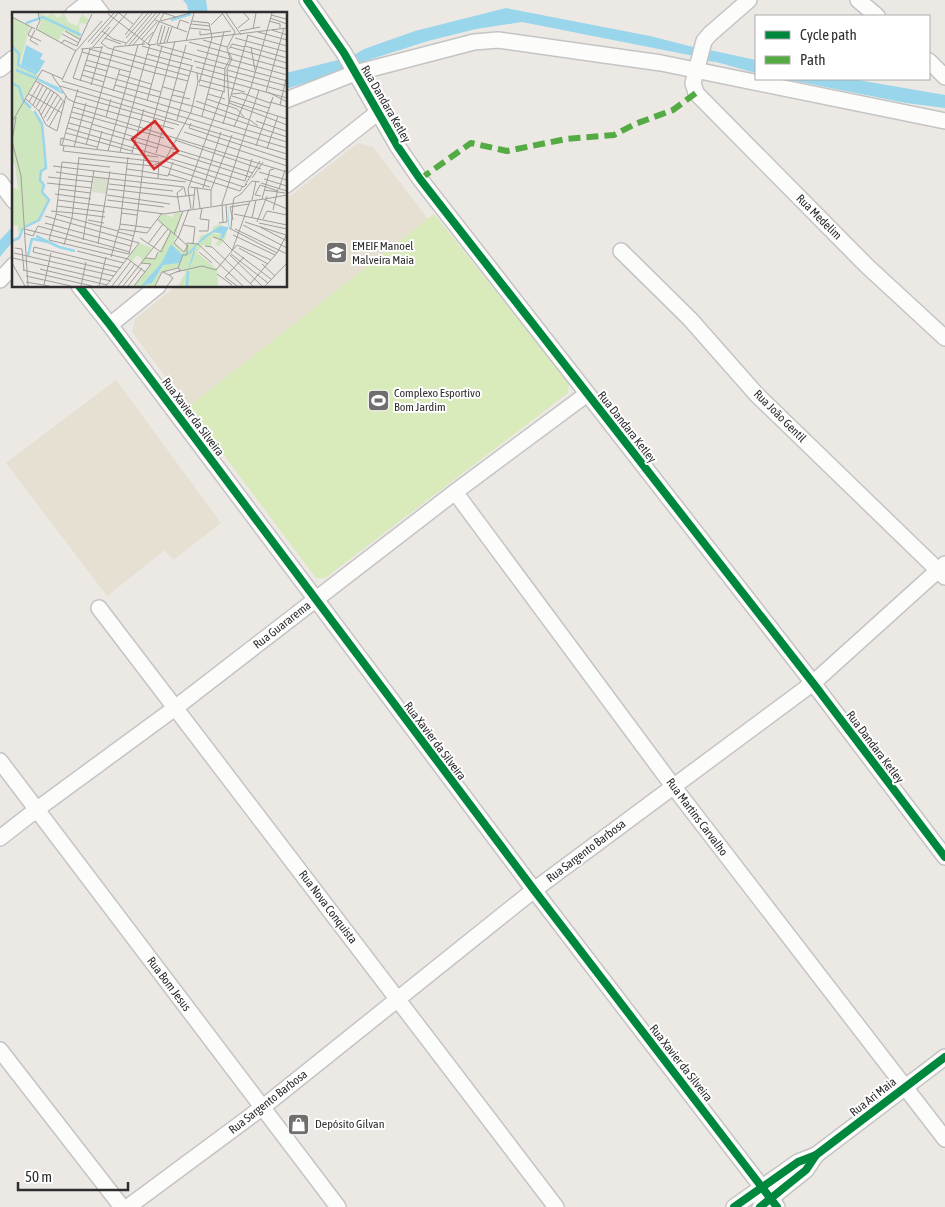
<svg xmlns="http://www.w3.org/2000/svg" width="945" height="1207" viewBox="0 0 945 1207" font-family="'Asap Condensed',sans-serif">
  <rect width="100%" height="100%" fill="#ece8e4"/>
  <g fill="#e6e0d3">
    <polygon points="358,143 373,147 428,219 188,407 132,332 135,319 176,286 286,286 286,199"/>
    <polygon points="116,380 221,523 173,560 165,550 107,596 6,463"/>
  </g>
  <polygon fill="#d9eabb" points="434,214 569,383 568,393 325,578 316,578 188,407"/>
  <g fill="#99d6ec">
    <polygon points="183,0 206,0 208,14 189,14 187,5"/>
    <polygon points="506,8 650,36 697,48 694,56 522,22 476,29 428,41 359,63 354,55 364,49 415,31"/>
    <polygon points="710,50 756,60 756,73 716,62 707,61"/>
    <polygon points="342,59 348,69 286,89 286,73"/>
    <polygon points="785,79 852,79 945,95 945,108 906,103"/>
    <polygon points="14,225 14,240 0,257 0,240"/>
  </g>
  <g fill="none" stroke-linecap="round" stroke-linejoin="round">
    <defs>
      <g id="street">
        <polyline points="91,0 102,14"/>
        <polyline points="307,0 344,53 398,147 420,179 813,683 945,857"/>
        <polyline points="749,0 710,34 704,41 693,83 696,93 867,266 945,338"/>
        <polyline points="858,0 877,16"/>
        <polyline points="73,14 91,0"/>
        <polyline points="929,61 945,77"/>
        <polyline points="0,69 14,58"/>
        <polyline points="286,100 355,73 474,42 498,40 661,63 945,121"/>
        <polyline points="0,182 14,201"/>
        <polyline points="286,185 377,113"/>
        <polyline points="621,251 690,319 757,395 945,577"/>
        <polyline points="0,280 14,265"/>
        <polyline points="79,286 110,325 534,890 777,1207"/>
        <polyline points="110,325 158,286"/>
        <polyline points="455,492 673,786 945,1139"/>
        <polyline points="99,608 556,1207"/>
        <polyline points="0,761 338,1207"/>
        <polyline points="0,838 36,810 175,708 455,492 587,394"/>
        <polyline points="0,1050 122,1207"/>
        <polyline points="128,1207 263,1107 534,890 813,683 945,564"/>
        <polyline points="734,1207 798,1162 816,1155 945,1057"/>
        <polyline points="760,1207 806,1170 816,1155"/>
      </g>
    </defs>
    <use href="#street" stroke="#c5c4c5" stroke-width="18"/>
    <use href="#street" stroke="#fcfcfb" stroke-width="15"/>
    <polyline stroke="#54ab44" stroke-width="6" stroke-dasharray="12 6" stroke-linecap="butt" points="420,179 471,143 507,151 566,139 614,135 635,124 673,110 696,93"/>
    <defs>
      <g id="cycleway">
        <polyline points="307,0 344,53 398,147 420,179 813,683 945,857"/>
        <polyline points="79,286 110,325 534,890 777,1207"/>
        <polyline points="734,1207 798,1162 816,1155 945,1057"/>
        <polyline points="760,1207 806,1170 816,1155"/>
      </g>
    </defs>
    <use href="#cycleway" stroke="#fff" stroke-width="11"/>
    <use href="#cycleway" stroke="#00873e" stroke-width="8"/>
  </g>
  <defs>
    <symbol id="school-square" viewBox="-11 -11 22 22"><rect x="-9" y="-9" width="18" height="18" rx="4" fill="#706f6e" stroke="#fff"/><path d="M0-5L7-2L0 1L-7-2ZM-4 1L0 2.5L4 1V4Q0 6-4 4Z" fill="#fff"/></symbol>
    <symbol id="stadium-square" viewBox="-11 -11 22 22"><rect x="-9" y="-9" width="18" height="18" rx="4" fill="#706f6e" stroke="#fff"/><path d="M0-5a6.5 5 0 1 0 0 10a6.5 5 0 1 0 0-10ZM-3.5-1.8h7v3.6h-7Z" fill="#fff"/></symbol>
    <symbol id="shop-square" viewBox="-11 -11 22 22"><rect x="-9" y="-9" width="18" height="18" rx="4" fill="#706f6e" stroke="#fff"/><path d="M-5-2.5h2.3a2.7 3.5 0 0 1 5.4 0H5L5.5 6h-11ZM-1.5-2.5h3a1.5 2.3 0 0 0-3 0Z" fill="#fff"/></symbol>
  </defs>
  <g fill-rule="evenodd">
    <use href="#school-square" x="324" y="240" width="25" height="25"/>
    <use href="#stadium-square" x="366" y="388" width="25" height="25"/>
    <use href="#shop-square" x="286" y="1112" width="25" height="25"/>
  </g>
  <g text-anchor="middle" stroke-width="4" stroke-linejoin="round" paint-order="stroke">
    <g font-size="12" fill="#2e2e2e" stroke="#fff">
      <text transform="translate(386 104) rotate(60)" y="4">Rua Dandara Ketley</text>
      <text transform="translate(819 217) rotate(45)" y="4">Rua Medelim</text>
      <text transform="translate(780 416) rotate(45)" y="4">Rua João Gentil</text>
      <text transform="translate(193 417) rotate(53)" y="4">Rua Xavier da Silveira</text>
      <text transform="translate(627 427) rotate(52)" y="4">Rua Dandara Ketley</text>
      <text transform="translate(282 625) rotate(-38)" y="4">Rua Guararema</text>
      <text transform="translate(435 741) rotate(53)" y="4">Rua Xavier da Silveira</text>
      <text transform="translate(875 747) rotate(53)" y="4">Rua Dandara Ketley</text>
      <text transform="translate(697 817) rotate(53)" y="4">Rua Martins Carvalho</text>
      <text transform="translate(586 851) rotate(-37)" y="4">Rua Sargento Barbosa</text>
      <text transform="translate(328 907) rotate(53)" y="4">Rua Nova Conquista</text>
      <text transform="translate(169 984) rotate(53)" y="4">Rua Bom Jesus</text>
      <text transform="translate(681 1063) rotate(52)" y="4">Rua Xavier da Silveira</text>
      <text transform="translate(873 1097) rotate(-38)" y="4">Rua Ari Maia</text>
      <text transform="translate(268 1102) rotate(-38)" y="4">Rua Sargento Barbosa</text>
    </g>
    <g font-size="12" fill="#2e2e2e" stroke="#fff" text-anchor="start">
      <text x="352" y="250">EMEIF Manoel<tspan x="352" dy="14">Malveira Maia</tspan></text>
      <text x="394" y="397">Complexo Esportivo<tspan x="394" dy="14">Bom Jardim</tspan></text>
      <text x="315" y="1128">Depósito Gilvan</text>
    </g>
  </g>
  <g transform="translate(12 12)">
    <rect width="275" height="275" fill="#ece8e4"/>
    <path d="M27 1 35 4 40 1 46 6 52 1 56 10 65 14 70 2 77 8 75 12 67 11 68 27 52 18 46 29 25 18 29 11ZM0 5 18 14 7 55 27 64 12 89 30 112 34 156 29 159 27 166 32 173 30 181 37 187 27 208 6 220V214L0 213V176L6 177 3 152H0ZM162 200 170 201 162 230 171 240 176 232H186L188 224 200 220 201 215 207 212 215 216 209 214 202 222H210L211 227 216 216 213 227 207 234 203 232 207 228 200 225 199 235 190 233 185 241 205 257 206 274H166L174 260 166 255 150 260 143 274H122L139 252 129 251 131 248 125 243 120 249 116 246 128 231 140 236 133 245 143 247 158 220 146 207 150 202 161 205Z" fill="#cee6be"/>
    <path d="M82 165 97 167 95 182 80 180Z" fill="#d8e0cc"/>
    <path d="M14 33 31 42 28 47 33 49 26 61 9 53ZM217 192V214L211 227 208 225 210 222 201 220 184 234 181 247 176 258 182 237 178 242H172L167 251 151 253 140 271 129 274 150 250 159 232 169 242 176 241 191 225 208 214 216 215Z" fill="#99d6ec"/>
    <path fill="none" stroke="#99d6ec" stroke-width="2.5" d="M159 8 179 2M14 11 31 5 69 23M0 34 7 42 6 53 25 62M4 58 24 66M26 67 51 81M27 68 47 77M0 71 7 75 11 88 19 96M13 215 27 208 37 188 30 180 32 173 28 168 29 159 34 156 32 133 30 112 22 99M24 224 47 235 63 239M21 227 36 230M0 229 7 226 11 216M16 244 20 226M175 274 176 259"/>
    <path fill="none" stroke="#a09e9b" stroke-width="1" d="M107 1 121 12M210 1 223 20 215 36 218 47 213 56 212 80M214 1 229 23M96 2 137 33 275 16M259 3 274 7M0 5 23 17M258 6 275 12M143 8 175 20M149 9 178 1M180 9 197 11M257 9 268 12V16M179 12 198 14M199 13 211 1M20 15 16 23 29 29M177 16 198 18M226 16 237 7 232 1M24 17 64 39M24 17 28 9 26 1M165 17 168 8 177 11M241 17 244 1M23 18 18 28 26 33M260 18 275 23M53 19 69 28M90 19 101 27 114 31M188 19V23L219 19M228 19 248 15M246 20 275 28M50 22 67 31M113 23 131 1M235 23 275 34M93 26 109 32M114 26 136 1M223 26 275 40M129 28 145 10M191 28 215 35M174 29 182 1M76 30 102 1M155 30 160 15M177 30 275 57M50 31 52 28 65 34 80 2M89 31 96 36 275 86M89 31 115 1M145 31 150 13M152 31 157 15M79 32 106 1M130 32 141 20M136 32 152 1 164 5M148 32 153 14M113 33 140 1M117 33 144 1M121 33 148 1M145 33 275 69M130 34 180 48M233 34 275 46M81 35 98 15M102 35 133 32M218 35 275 51M239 35 243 58M69 37 91 35M71 37 61 66 275 130M77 37 177 64M217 37 220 32 233 35M185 38 275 63M70 40 143 61M217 41 220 47 215 57 217 91 275 113M135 42 181 54M74 48 118 60M182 49 213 57M73 53 95 59M184 55 275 80M71 58 149 80M215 58 275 74M143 61 176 69M106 62 139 72M40 63 56 87 62 90M70 63 92 70M50 68 63 40 90 9M188 68 233 80M24 69 45 82 53 91M50 69 275 136M68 69 78 37M187 71 200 26 197 11M79 73 90 35M103 73 180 94M187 73 213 80M48 74 275 142M151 75 173 81M101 79 108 57M254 80 272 16M256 80 275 90M17 82 50 101M196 82 213 87M219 82 230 81 258 91M160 83 178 87M64 84 167 113M220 84 257 96M14 87 27 99 34 113 45 119 54 84M195 87 225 97 232 105M135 89 150 34M184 89 238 108 246 114M218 89 275 107M17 90 28 71M62 90 162 117M258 90 275 95M21 93 31 73M268 93 274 67M181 94 275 125M24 95 35 76M61 95 275 160M27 99 39 78M60 100 152 126M29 103 42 80M190 104 212 20M4 105 0 129 9 164 16 274M58 105 80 111M94 105 99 87M32 106 46 82M165 108 180 54M35 109 49 86M244 109 274 119M0 110 30 58 51 67M57 111 145 136M179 111 177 116 275 148M80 112 241 161M211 112 236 23M37 115 51 90M222 115 239 75 260 1M55 116 233 169M172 120 275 154M54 121 120 139M163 128 249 157M50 133 66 77M74 133 102 35M52 134 51 139 147 150 146 166M244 134 261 85M62 135 74 91M85 135 49 126 48 133 146 145M85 137 90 119M255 137 266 104M96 139 126 33M108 140 138 32M160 140 238 165M120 141 132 97M144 141 174 33M67 146 140 154 153 148 179 100 186 70 185 61M153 149 232 175 235 172M147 153 228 179 231 174M41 154 174 170M98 155 50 150 44 203 37 228 116 247 133 260M114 157 130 159M130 159 156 164 161 150M44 160 64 163M247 160 275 168M156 162 198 175M64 163 172 175 174 184M36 165 81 170M240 166 251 150M252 167 275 174M233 169 240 147M35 171 80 176M249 171 275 179M97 172 161 179M233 173 248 149M178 175 199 178M185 175 188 196M191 176 209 120M47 177 79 181M96 177 165 185 182 183M267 177 273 158M199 178 220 123M199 178V194M252 178 273 181M43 182 79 187M95 183 158 192M249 184 243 183 248 173 266 179M250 187 258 158 262 157M253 187 275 183M46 188 152 202 252 187 275 197M95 188 152 195M240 188 244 169M221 191 222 186 229 182 240 169 248 170M45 194 93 200M179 197 176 177 211 80M181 197 183 175M261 198 266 177M39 199 61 201M168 199 165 181 171 176M61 201 93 205M109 201 125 203M44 202 106 219M222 202 275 213M33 204 127 231 94 274M240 206 244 188M145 207 176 234 172 240 162 231 166 225M251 207 255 199 275 203M76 208 92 211M221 208 218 195 237 192M211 210 210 192 247 78M233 210 274 223M245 210 255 184M33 211 119 234M207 211 215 210 214 192M247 211 275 217M108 212 139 216M171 213 183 215 181 231M231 213 275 236M248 215 275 229M217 216 265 241M219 216 221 192M12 217 117 242 124 214 133 138 163 29M107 217 135 221 150 201M223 217 275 242M187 219H196L197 208 188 207 190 196M106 220 122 224M12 221 21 224 26 214 118 240M162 222 171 199M221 223 263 243M201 225 210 228 221 239M128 226 149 240 159 219M166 226 177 197M71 228 82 158M86 232 98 159M136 232 151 212M52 233 60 206 67 145M193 234 200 235 241 274M3 236 10 237 12 259M141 236 156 217M227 236 256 252M65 239 112 251M220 239 238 189M222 239 259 267M187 240 200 251M2 241 102 264M219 242 256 271M218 243 250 274M99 245 108 213 116 145M1 246 99 269M133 246 143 247 146 240M0 251 13 274M250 252 263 264M166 256 171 243H175V231L186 232 231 274M28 257 95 273M11 258 80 274M105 260 21 240 22 235 109 256M151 260 157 263 169 258 166 256M164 260 190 254 204 258 225 233 259 248M205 262 220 273M14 264 59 274M14 270 37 274M238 272 265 241 275 222M32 273 39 241M69 274 74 250M87 274 94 245M100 274 119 249M106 274 123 252M111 274 141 236M116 274 130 256M122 274 139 252 129 251M143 274 150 260 166 256M155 274 161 266 157 263M225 274 213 265 232 245M253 274 275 251"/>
    <path fill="#d62828" fill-opacity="0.15" stroke="#d62828" stroke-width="2.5" d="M143 109 166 139 142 157 120 127Z"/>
    <rect width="275" height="275" fill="none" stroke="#2e2e2e" stroke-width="2.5"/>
  </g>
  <rect x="755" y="15" width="175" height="65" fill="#ffffff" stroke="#ababab"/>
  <rect x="765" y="31" width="25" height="8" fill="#00873e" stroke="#ababab"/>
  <text x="800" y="40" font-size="15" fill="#2e2e2e">Cycle path</text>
  <rect x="765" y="56" width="25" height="8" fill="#54ab44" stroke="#ababab"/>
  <text x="800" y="65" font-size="15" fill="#2e2e2e">Path</text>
  <path d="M18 1182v8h110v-8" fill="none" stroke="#2e2e2e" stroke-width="2.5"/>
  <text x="25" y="1182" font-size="15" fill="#2e2e2e" stroke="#ffffff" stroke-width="4" paint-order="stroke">50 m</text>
</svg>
